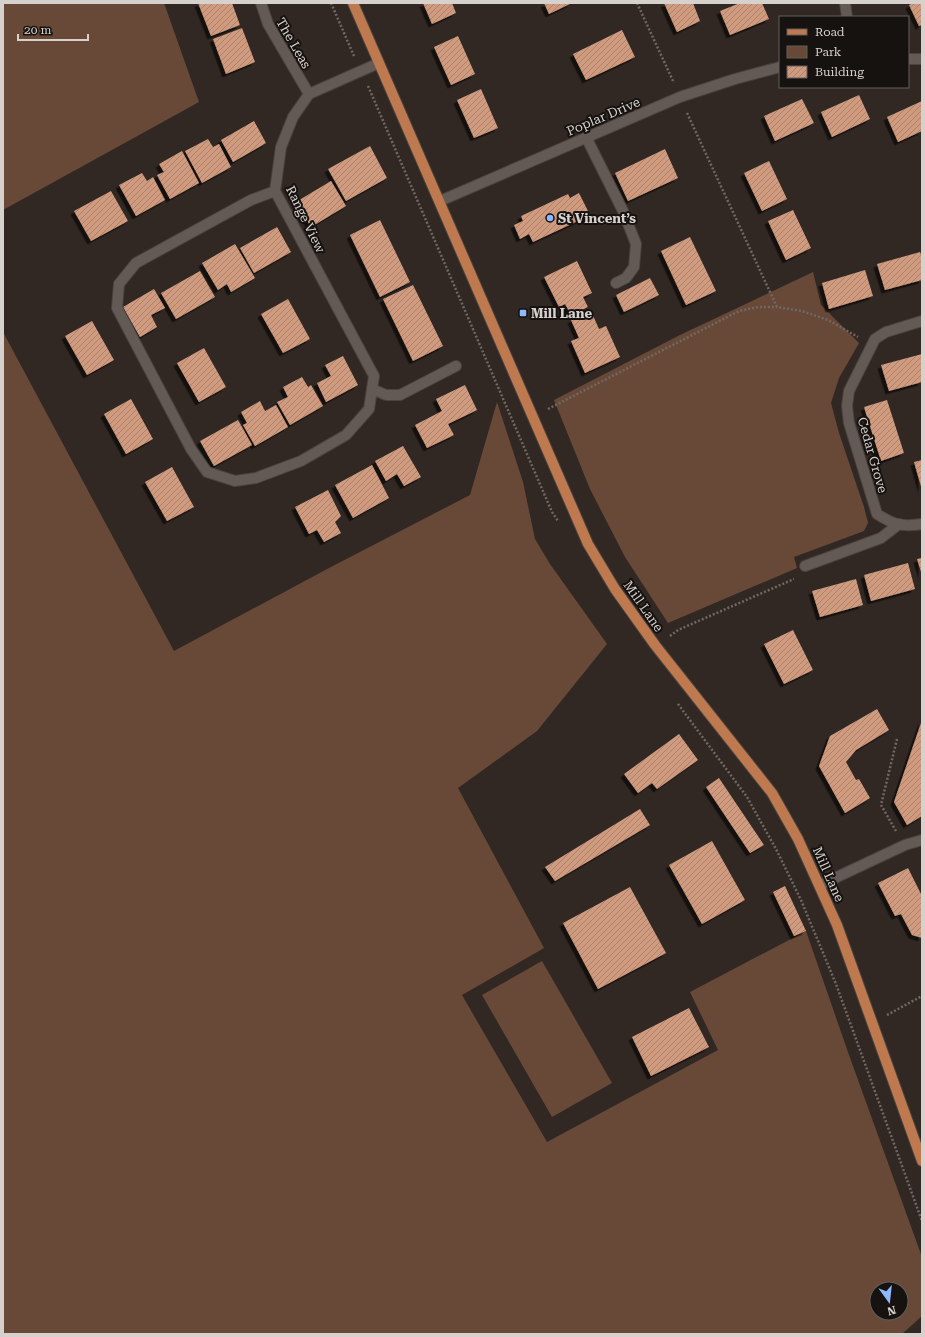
<svg xmlns="http://www.w3.org/2000/svg" width="925" height="1337" viewBox="0 0 925 1337" font-family="'Roboto Serif',serif">
  <defs>
    <pattern id="building-hatch" width="6" height="6" patternUnits="userSpaceOnUse"><rect width="6" height="6" fill="#cf9a7d"/><path d="M-1 1l2-2M0 6l6-6M5 7l2-2" fill="none" stroke="#ab836d"/></pattern>
    <filter id="shadow"><feDropShadow dx="-3.5" dy="3.5" stdDeviation="0" flood-color="#0009"/></filter>
  </defs>
  <rect width="100%" height="100%" fill="#312824"/>
  <g fill="#684938" fill-rule="evenodd">
    <polygon points="3,3 164,3 199,102 3,210"/>
    <polygon points="813,272 821,305 859,343 839,378 831,403 839,433 864,507 868,523 864,531 794,557 797,568 668,623 625,557 590,489 554,400 680,335"/>
    <path d="M3 332 174 651 329 568 470 495 497 402 523 482 535 539 550 564 607 644 537 731 458 788 544 948 462 995 547 1142 718 1050 690 992 806 931 849 1055 922 1257V1316L902 1334H3ZM877 1289H901V1313H877Z"/>
    <polygon points="542,961 612,1083 552,1117 482,995"/>
  </g>
  <g fill="url(#building-hatch)" filter="url(#shadow)">
    <polygon points="198,3 232,3 240,25 211,36"/>
    <polygon points="423,3 452,3 456,13 432,24"/>
    <polygon points="544,3 572,3 549,14"/>
    <polygon points="664,3 693,3 700,21 677,32"/>
    <polygon points="740,3 762,3 769,19 730,35 720,11"/>
    <polygon points="913,3 922,3 922,25 919,26 909,5"/>
    <polygon points="242,28 255,62 226,74 213,39"/>
    <polygon points="622,30 635,57 586,80 573,54"/>
    <polygon points="458,36 475,74 451,85 434,47"/>
    <polygon points="481,89 498,128 474,138 457,100"/>
    <polygon points="859,95 870,119 832,137 821,112"/>
    <polygon points="802,99 814,123 775,141 764,116"/>
    <polygon points="922,101 922,131 898,142 887,117"/>
    <polygon points="254,121 266,143 233,162 221,140"/>
    <polygon points="208,139 213,147 219,144 231,167 202,183 185,151"/>
    <polygon points="370,146 387,178 346,201 328,169"/>
    <polygon points="665,149 678,178 628,201 615,173"/>
    <polygon points="182,151 199,183 170,199 157,175 164,172 159,164"/>
    <polygon points="769,161 787,199 762,211 744,173"/>
    <polygon points="142,173 147,181 153,177 165,200 136,216 119,185"/>
    <polygon points="331,181 346,206 311,227 296,202"/>
    <polygon points="111,191 128,221 91,241 74,211"/>
    <polygon points="579,193 588,211 578,215 580,220 533,242 529,234 520,239 514,225 523,221 521,216 568,194 570,198"/>
    <polygon points="793,210 811,248 786,260 768,221"/>
    <polygon points="380,220 410,282 380,297 350,235"/>
    <polygon points="277,227 291,252 254,273 240,248"/>
    <polygon points="690,237 716,291 686,305 661,251"/>
    <polygon points="235,244 255,278 231,292 227,284 218,290 202,263"/>
    <polygon points="920,252 922,257 922,280 885,290 877,264"/>
    <polygon points="577,261 592,293 583,297 588,307 571,315 565,304 559,307 544,277"/>
    <polygon points="865,270 873,296 829,309 822,283"/>
    <polygon points="200,271 215,297 176,319 161,293"/>
    <polygon points="650,278 659,295 624,312 616,295"/>
    <polygon points="413,285 443,346 413,361 383,299"/>
    <polygon points="154,289 165,308 151,315 157,327 140,337 123,307"/>
    <polygon points="288,299 310,339 283,353 261,314"/>
    <polygon points="591,311 599,329 606,326 620,357 585,373 571,341 579,338 571,320"/>
    <polygon points="92,321 114,360 87,375 65,336"/>
    <polygon points="204,348 226,387 199,402 177,363"/>
    <polygon points="922,354 922,382 889,391 881,365"/>
    <polygon points="343,356 358,385 326,402 317,383 331,376 325,365"/>
    <polygon points="302,377 308,387 311,385 323,406 290,425 277,402 288,397 283,387"/>
    <polygon points="465,385 477,410 448,424 454,435 427,448 415,425 442,411 436,399"/>
    <polygon points="131,399 153,439 126,454 104,414"/>
    <polygon points="887,400 904,453 881,461 864,407"/>
    <polygon points="260,401 265,411 276,405 288,427 255,446 243,425 247,423 241,412"/>
    <polygon points="238,420 252,445 214,466 200,441"/>
    <polygon points="403,446 421,477 404,486 397,474 386,481 375,461"/>
    <polygon points="922,460 922,490 914,462"/>
    <polygon points="372,465 389,498 353,518 335,485"/>
    <polygon points="172,467 194,507 167,521 145,482"/>
    <polygon points="328,490 341,516 335,522 341,533 324,542 317,530 309,534 295,507"/>
    <polygon points="922,558 922,575 917,559"/>
    <polygon points="908,563 915,589 871,601 864,575"/>
    <polygon points="856,579 863,605 820,617 812,591"/>
    <polygon points="793,630 813,670 784,684 764,644"/>
    <polygon points="877,709 889,730 856,750 846,762 856,780 859,779 870,798 845,813 819,766 830,736"/>
    <polygon points="922,720 922,816 907,825 894,802"/>
    <polygon points="679,734 698,760 657,789 652,783 638,793 624,774"/>
    <polygon points="719,778 764,845 750,853 706,787"/>
    <polygon points="640,809 650,825 555,881 545,867"/>
    <polygon points="712,841 745,900 702,924 669,865"/>
    <polygon points="908,868 922,896 922,938 912,935 901,914 895,916 878,883"/>
    <polygon points="785,886 806,931 794,936 773,892"/>
    <polygon points="630,887 666,953 598,989 563,923"/>
    <polygon points="689,1008 709,1047 651,1076 632,1037"/>
  </g>
  <g fill="none" stroke-linecap="round" stroke-linejoin="round">
    <defs>
      <g id="service">
        <polyline points="586,137 623,211 636,244 634,267 626,278 616,283"/>
        <polyline points="372,389 386,395 400,395 456,366"/>
      </g>
      <g id="minor">
        <polyline points="261,3 268,24 309,94"/>
        <polyline points="845,3 847,17"/>
        <polyline points="908,59 922,59"/>
        <polyline points="275,191 251,200 136,263 119,284 117,308 191,449 207,472 235,481 256,478 301,461 346,435 369,409 374,376 275,191 281,147 293,117 309,94 379,63"/>
        <polyline points="440,201 680,97 735,79 780,67"/>
        <path d="M922 321 886 332 875 339 849 391 847 406 849 423 877 514C894 525 902 527 922 524"/>
        <polyline points="805,566 881,538 899,524"/>
        <polyline points="820,885 905,845 922,840"/>
      </g>
      <polyline id="primary" points="353,3 588,544 615,589 655,645 772,793 798,839 837,925 922,1161"/>
    </defs>
    <use href="#service" stroke="#4a433f" stroke-width="12"/>
    <use href="#minor" stroke="#4a433f" stroke-width="12"/>
    <use href="#primary" stroke="#4a433f" stroke-width="12"/>
    <g stroke="#6f6864" stroke-width="2.5" stroke-dasharray="2 2" stroke-linecap="butt">
      <polyline points="331,3 354,56"/>
      <polyline points="637,3 674,83"/>
      <polyline points="368,86 552,512 558,521"/>
      <polyline points="687,113 777,307 802,311 828,320 858,337"/>
      <polyline points="548,409 739,311 758,307 777,307"/>
      <polyline points="670,636 678,630 794,579"/>
      <polyline points="678,704 747,797 776,849 801,900 836,984 922,1221"/>
      <polyline points="896,831 881,805 897,739"/>
      <polyline points="887,1015 922,996"/>
    </g>
    <use href="#service" stroke="#645a55" stroke-width="10"/>
    <use href="#minor" stroke="#645a55" stroke-width="10"/>
    <use href="#primary" stroke="#be794f" stroke-width="10"/>
  </g>
  <g fill="#8eb9fd" stroke="#161210" stroke-width="1.5">
    <circle cx="550" cy="218" r="4"/>
    <rect x="519" y="309" width="8" height="8" rx="2"/>
  </g>
  <g text-anchor="middle" stroke-width="4" stroke-linejoin="round" paint-order="stroke">
    <g font-size="13" fill="#d7d1ce" stroke="#161210">
      <text transform="translate(294 43) rotate(60)" y="5">The Leas</text>
      <text transform="translate(603 116) rotate(-23)" y="5">Poplar Drive</text>
      <text transform="translate(306 219) rotate(64)" y="5">Range View</text>
      <text transform="translate(873 455) rotate(74)" y="5">Cedar Grove</text>
      <text transform="translate(644 606) rotate(55)" y="5">Mill Lane</text>
      <text transform="translate(829 874) rotate(66)" y="5">Mill Lane</text>
    </g>
    <g font-size="13" font-weight="bold" fill="#d7d1ce" stroke="#161210" text-anchor="start">
      <text x="558" y="223">St Vincent’s</text>
      <text x="531" y="318">Mill Lane</text>
    </g>
  </g>
  <rect width="925" height="1337" fill="none" stroke="#d7d1ce" stroke-width="8"/>
  <rect x="779" y="16" width="130" height="72" fill="#161210" stroke="#635e5c"/>
  <rect x="787" y="29" width="20" height="6" fill="#be794f" stroke="#635e5c"/>
  <text x="815" y="36" font-size="12" fill="#d7d1ce">Road</text>
  <rect x="787" y="46" width="20" height="12" fill="#684938" stroke="#635e5c"/>
  <text x="815" y="56" font-size="12" fill="#d7d1ce">Park</text>
  <rect x="787" y="66" width="20" height="12" fill="url(#building-hatch)" stroke="#635e5c"/>
  <text x="815" y="76" font-size="12" fill="#d7d1ce">Building</text>
  <g transform="translate(889 1301) rotate(165)"><circle r="19" fill="#161210" stroke="#635e5c"/>
  <path d="M0-3L7 15L0 10L-7 15Z" fill="#8eb9fd"/>
  <text y="-6" font-size="11" font-weight="bold" text-anchor="middle" fill="#d7d1ce">N</text>
  </g>
  <path d="M18 34v6h70v-6" fill="none" stroke="#d7d1ce" stroke-width="2"/>
  <text x="24" y="34" font-size="12" fill="#d7d1ce" stroke="#161210" stroke-width="3" paint-order="stroke">20 m</text>
</svg>
